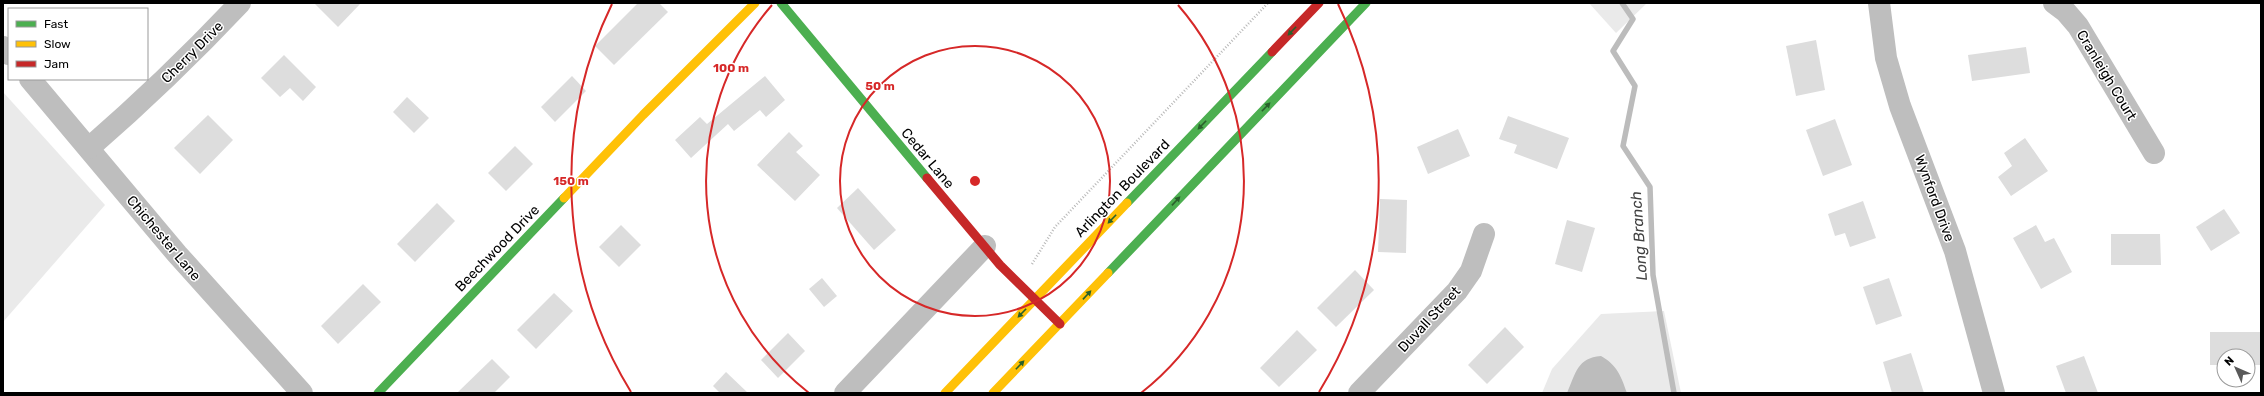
<svg xmlns="http://www.w3.org/2000/svg" width="2264" height="396" viewBox="0 0 2264 396" font-family="Rubik,sans-serif">
  <rect width="100%" height="100%" fill="#fff"/>
  <g fill="#eaeaea">
    <polygon points="1589,3 1647,3 1616,33"/>
    <polygon points="3,92 105,205 3,322"/>
    <polygon points="1664,311 1681,393 1542,393 1552,369 1601,314"/>
  </g>
  <path fill="#bcbcbc" d="M1601 356C1617 365 1621 376 1627 393H1567C1576 373 1577 358 1601 356Z"/>
  <g fill="none" stroke-linecap="round" stroke-linejoin="round">
    <polyline stroke="#bcbcbc" stroke-width="5.5" points="1622,3 1633,19 1613,51 1635,86 1623,146 1650,187 1653,275 1674,393"/>
  </g>
  <g fill="#ddd">
    <polygon points="314,3 361,3 338,27"/>
    <polygon points="638,3 659,3 668,12 614,65 595,46"/>
    <polygon points="1816,40 1825,90 1796,96 1786,46"/>
    <polygon points="2026,47 2030,73 1972,81 1968,55"/>
    <polygon points="284,55 316,87 303,101 290,88 280,97 261,78"/>
    <polygon points="572,76 586,91 555,122 541,107"/>
    <polygon points="765,76 785,100 766,117 760,110 734,131 728,124 691,158 675,140 700,117 707,124"/>
    <polygon points="407,97 429,118 414,133 393,112"/>
    <polygon points="208,115 233,140 200,174 174,148"/>
    <polygon points="1508,116 1569,138 1557,169 1514,153 1517,145 1499,139"/>
    <polygon points="1835,119 1852,165 1823,176 1806,130"/>
    <polygon points="1458,129 1470,156 1428,174 1417,147"/>
    <polygon points="789,132 803,146 796,152 820,175 795,201 757,165"/>
    <polygon points="2025,138 2048,171 2011,196 1998,177 2012,166 2004,153"/>
    <polygon points="515,146 533,164 506,191 488,173"/>
    <polygon points="858,188 896,230 874,250 837,208"/>
    <polygon points="1380,199 1407,200 1406,253 1378,252"/>
    <polygon points="1863,201 1876,238 1850,247 1845,233 1835,236 1828,214"/>
    <polygon points="437,203 455,221 415,262 397,244"/>
    <polygon points="2224,209 2240,233 2211,251 2196,227"/>
    <polygon points="1567,220 1595,228 1582,272 1555,264"/>
    <polygon points="621,225 641,245 619,267 599,247"/>
    <polygon points="2036,225 2045,242 2054,238 2072,272 2041,289 2013,238"/>
    <polygon points="2111,234 2160,234 2161,265 2111,265"/>
    <polygon points="1355,270 1374,290 1336,327 1317,308"/>
    <polygon points="822,278 837,296 824,307 809,289"/>
    <polygon points="1889,278 1902,316 1876,325 1863,287"/>
    <polygon points="363,284 381,302 338,344 321,326"/>
    <polygon points="554,293 573,311 536,349 517,330"/>
    <polygon points="1505,327 1524,347 1487,384 1468,365"/>
    <polygon points="1297,330 1317,350 1279,387 1260,368"/>
    <polygon points="2210,332 2261,332 2261,365 2248,365 2248,356 2224,356 2224,365 2210,365"/>
    <polygon points="788,333 805,351 778,378 761,360"/>
    <polygon points="1911,353 1924,393 1892,393 1883,362"/>
    <polygon points="2084,356 2098,393 2066,393 2056,366"/>
    <polygon points="492,359 510,377 494,393 457,393"/>
    <polygon points="726,372 748,393 720,393 713,386"/>
  </g>
  <g fill="none" stroke-linecap="round" stroke-linejoin="round">
    <polyline stroke="#b8b8b8" stroke-width="2.5" stroke-dasharray="1 2" stroke-linecap="butt" points="1032,264 1055,227 1268,3"/>
    <g stroke="#bebebe" stroke-width="22">
      <polyline points="1879,3 1886,58 1900,106 1955,251 1994,393"/>
      <polyline points="2054,3 2066,12 2078,26 2154,153"/>
      <polyline points="3,47 9,54"/>
      <polyline points="30,79 177,254 302,393"/>
      <path d="M89 148C142 102 192 54 240 3"/>
      <polyline points="845,393 985,246"/>
      <polyline points="1359,393 1457,291 1471,271 1484,234"/>
    </g>
    <g stroke="#4caf50" stroke-width="9">
      <polyline points="781,3 927,178"/>
      <polyline points="1127,203 1272,52"/>
      <polyline points="1108,273 1366,3"/>
      <polyline points="378,393 564,198"/>
    </g>
    <g stroke="#ffc107" stroke-width="9">
      <polyline points="564,198 643,115 755,3"/>
      <polyline points="945,393 1127,203"/>
      <polyline points="993,393 1108,273"/>
    </g>
    <g stroke="#c62828" stroke-width="9">
      <polyline points="1272,52 1319,3"/>
      <polyline points="927,178 1000,265 1060,324"/>
    </g>
  </g>
  <defs><path id="oneway-solid" d="M-6-.8H1V-3.2L6.5 0L1 3.2V.8H-6Z"/></defs>
  <g fill="#2a602c">
    <use href="#oneway-solid" transform="translate(1292 31) rotate(134)"/>
    <use href="#oneway-solid" transform="translate(1266 107) rotate(-46)"/>
    <use href="#oneway-solid" transform="translate(1202 125) rotate(134)"/>
    <use href="#oneway-solid" transform="translate(1176 201) rotate(-47)"/>
    <use href="#oneway-solid" transform="translate(1112 219) rotate(134)"/>
    <use href="#oneway-solid" transform="translate(1087 295) rotate(-47)"/>
    <use href="#oneway-solid" transform="translate(1022 313) rotate(134)"/>
    <use href="#oneway-solid" transform="translate(1020 365) rotate(-46)"/>
  </g>
  <g fill="none" stroke="#d62828" stroke-width="2">
    <circle cx="975" cy="181" r="135"/>
    <path d="M809 393A269 269 0 0 1 772 5M1178 5A269 269 0 0 1 1141 393"/>
    <path d="M631 392A404 404 0 0 1 612 4M1338 4A404 404 0 0 1 1319 392"/>
  </g>
  <g text-anchor="middle" stroke-width="3" stroke-linejoin="round" paint-order="stroke">
    <g font-size="14" fill="#000" stroke="#fff">
      <text transform="translate(192 52) rotate(-45)" y="5">Cherry Drive</text>
      <text transform="translate(2107 75) rotate(59)" y="5">Cranleigh Court</text>
      <text transform="translate(928 158) rotate(50)" y="5">Cedar Lane</text>
      <text transform="translate(1122 188) rotate(-46)" y="5">Arlington Boulevard</text>
      <text transform="translate(1935 198) rotate(70)" y="5">Wynford Drive</text>
      <text transform="translate(164 238) rotate(50)" y="5">Chichester Lane</text>
      <text transform="translate(497 248) rotate(-46)" y="5">Beechwood Drive</text>
      <text transform="translate(1429 319) rotate(-47)" y="5">Duvall Street</text>
    </g>
    <g font-size="15" font-style="italic" fill="#414141" stroke="#fff">
      <text transform="translate(1639 236) rotate(-94)" y="5">Long Branch</text>
    </g>
  </g>
  <circle cx="975" cy="181" r="6" fill="#d62828" stroke="#fff" stroke-width="2"/>
  <g font-size="12" text-anchor="middle" font-weight="bold" fill="#d62828" stroke="#fff" stroke-width="3" stroke-linejoin="round" paint-order="stroke">
    <text x="731" y="72">100 m</text>
    <text x="880" y="90">50 m</text>
    <text x="571" y="185">150 m</text>
  </g>
  <rect width="2264" height="396" fill="none" stroke="#000000" stroke-width="8"/>
  <rect x="8" y="8" width="140" height="72" fill="#ffffff" stroke="#999999"/>
  <rect x="16" y="21" width="20" height="6" fill="#4caf50" stroke="#999999"/>
  <text x="44" y="28" font-size="12" fill="#000000">Fast</text>
  <rect x="16" y="41" width="20" height="6" fill="#ffc107" stroke="#999999"/>
  <text x="44" y="48" font-size="12" fill="#000000">Slow</text>
  <rect x="16" y="61" width="20" height="6" fill="#c62828" stroke="#999999"/>
  <text x="44" y="68" font-size="12" fill="#000000">Jam</text>
  <g transform="translate(2236 368) rotate(315)"><circle r="19" fill="#ffffff" stroke="#999999"/>
  <path d="M0-3L7 15L0 10L-7 15Z" fill="#595959"/>
  <text y="-6" font-size="11" font-weight="bold" text-anchor="middle" fill="#000000">N</text>
  </g>
</svg>
